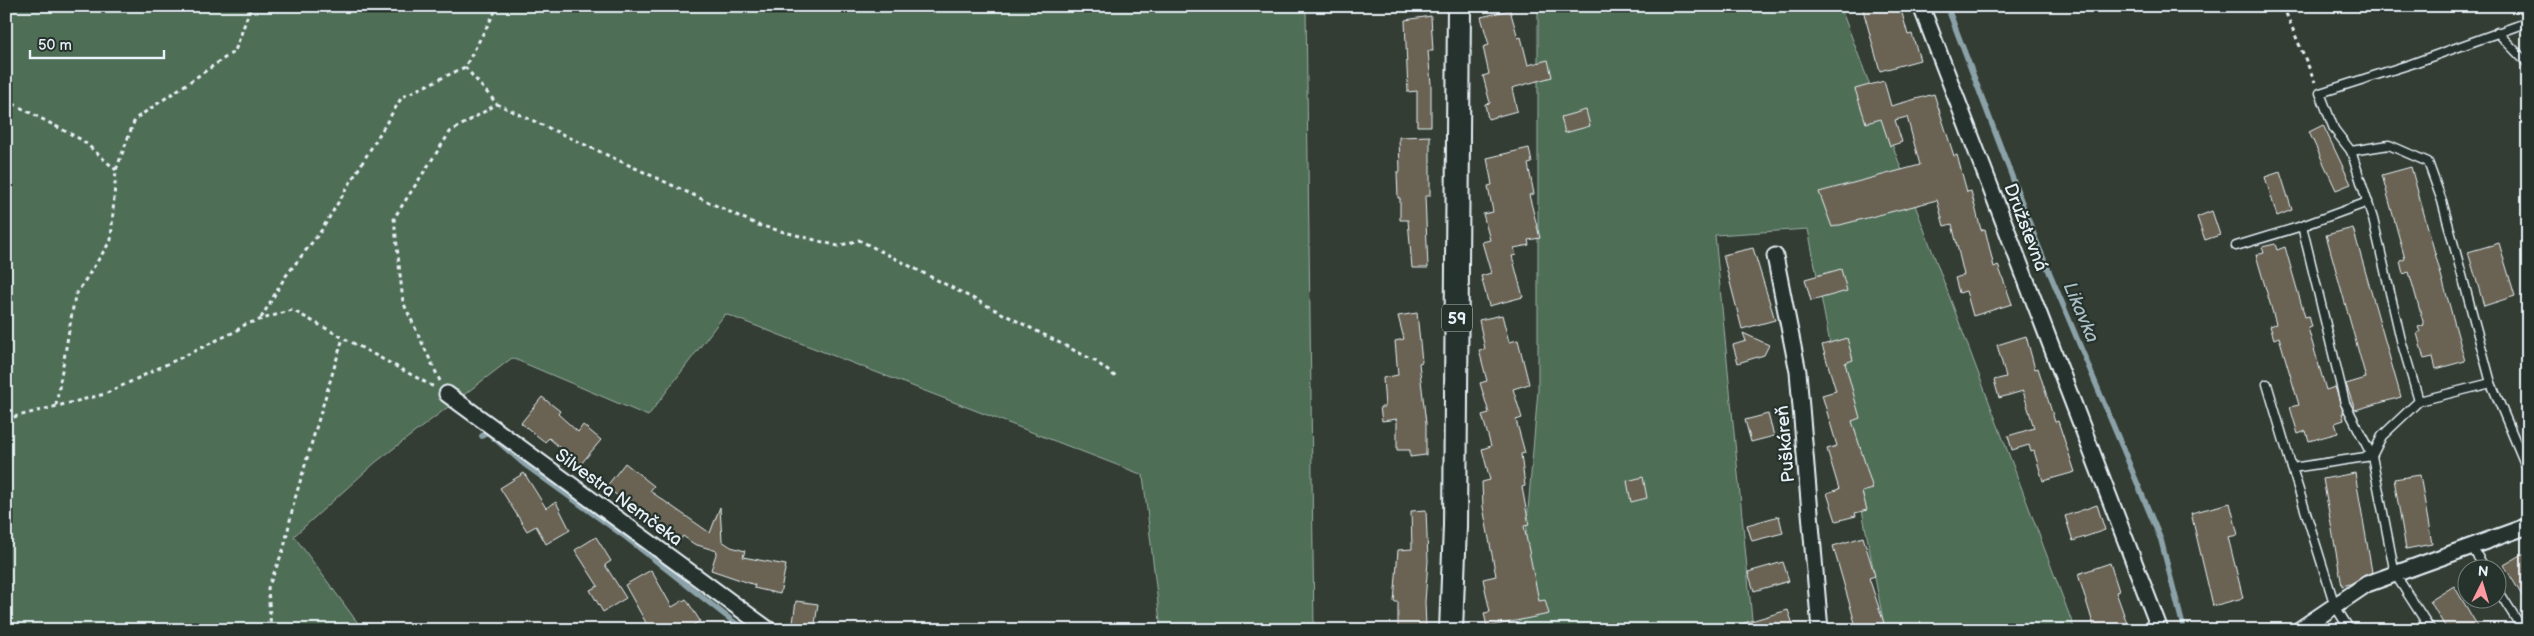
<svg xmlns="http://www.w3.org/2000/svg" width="2534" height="636" viewBox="0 0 2534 636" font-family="'Balsamiq Sans',sans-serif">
  <rect width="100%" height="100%" fill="#343d34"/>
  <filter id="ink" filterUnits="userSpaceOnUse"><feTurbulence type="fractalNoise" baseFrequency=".02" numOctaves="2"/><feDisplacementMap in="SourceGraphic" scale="10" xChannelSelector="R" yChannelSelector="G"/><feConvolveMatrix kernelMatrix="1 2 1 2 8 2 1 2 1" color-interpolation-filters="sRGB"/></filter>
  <g filter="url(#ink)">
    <g fill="#506e57" stroke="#9cb0a8">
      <polygon points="6,6 1306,6 1314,630 1161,630 1143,475 725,314 648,416 512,358 376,462 294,536 363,630 6,630"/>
      <polygon points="1538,6 1840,6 2075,630 1885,630 1808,229 1715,235 1753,630 1518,630 1538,390"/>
    </g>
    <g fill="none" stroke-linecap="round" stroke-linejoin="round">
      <g stroke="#8ba2a9" stroke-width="5.5">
        <polyline points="1947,6 2038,245 2161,540 2184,630"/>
        <polyline points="482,436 487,432 524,464 627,538 744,630"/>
      </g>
    </g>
    <g fill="#6a6452" stroke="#e8f1f8">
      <polygon points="1862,6 1900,6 1908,35 1912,34 1920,60 1880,71"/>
      <polygon points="1510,10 1518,38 1521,37 1528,65 1548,60 1552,77 1512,88 1517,111 1488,119 1485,104 1490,103 1483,76 1489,74 1483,47 1489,45 1481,17"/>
      <polygon points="1431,16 1433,51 1428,51 1431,84 1431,126 1417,126 1417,91 1408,92 1405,20"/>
      <polygon points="1884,81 1891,106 1934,94 1954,156 1957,155 1967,192 1971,191 1981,230 1985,229 1994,267 1998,265 2012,304 1973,316 1966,291 1959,293 1955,278 1964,275 1952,224 1944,226 1937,200 1832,227 1819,192 1920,165 1907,117 1895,120 1902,142 1890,146 1881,119 1866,123 1855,89"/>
      <polygon points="1586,110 1590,126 1565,133 1561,117"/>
      <polygon points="2323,125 2351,184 2336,190 2309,132"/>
      <polygon points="1430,136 1430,196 1425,196 1428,268 1412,268 1408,220 1400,220 1400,198 1398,198 1397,172 1400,172 1399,137"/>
      <polygon points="1529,148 1532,163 1528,164 1534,194 1529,195 1540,238 1528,240 1529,245 1514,248 1516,255 1512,256 1523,297 1489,306 1481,276 1491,273 1482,242 1490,240 1483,214 1493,212 1488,186 1492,185 1487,158"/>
      <polygon points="2411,167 2465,361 2436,369 2433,357 2424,359 2417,333 2420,332 2418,327 2424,325 2409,272 2403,274 2400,261 2405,259 2382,175"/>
      <polygon points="2280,172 2292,210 2277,216 2265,177"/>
      <polygon points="2212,211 2220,235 2205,240 2197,217"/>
      <polygon points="2353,228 2401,397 2355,410 2346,384 2366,378 2326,235"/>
      <polygon points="2499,243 2515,296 2484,306 2468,252"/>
      <polygon points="2275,244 2277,250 2285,247 2305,317 2309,316 2312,327 2308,328 2326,390 2335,387 2344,413 2342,413 2344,420 2335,423 2338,433 2309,441 2306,431 2298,434 2290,407 2299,405 2279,337 2274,339 2270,326 2276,324 2256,255 2264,253 2262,247"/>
      <polygon points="1753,248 1775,320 1742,329 1723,255"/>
      <polygon points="1841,269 1847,291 1811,301 1805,279"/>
      <polygon points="1417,313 1422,362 1419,363 1426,423 1426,455 1410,457 1410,450 1397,450 1397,419 1382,421 1380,407 1385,407 1383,378 1398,375 1395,341 1404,339 1398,316"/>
      <polygon points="1502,315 1509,342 1518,340 1529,384 1513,389 1522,418 1516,420 1525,453 1521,454 1525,486 1522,487 1529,525 1524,526 1539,601 1545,600 1549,614 1487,627 1484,613 1490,612 1483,579 1496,576 1483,507 1482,482 1490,480 1482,449 1491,446 1482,415 1489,413 1480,383 1487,381 1479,350 1485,349 1479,320"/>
      <polygon points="1743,333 1769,345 1764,355 1738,363 1733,345 1746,341"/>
      <polygon points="2026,336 2035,369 2038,368 2055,422 2058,421 2075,472 2043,481 2034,451 2031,452 2029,445 2012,450 2008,436 2034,428 2023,391 1999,398 1994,380 2006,377 1997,345"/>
      <polygon points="1847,338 1853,360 1845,363 1860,418 1852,421 1873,489 1862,492 1867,510 1855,513 1856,516 1836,521 1827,493 1839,489 1827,449 1837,446 1822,395 1836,391 1822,345"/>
      <polygon points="542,397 560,411 558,414 578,432 583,425 601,440 580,465 575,461 568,462 568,455 549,438 545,442 521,423"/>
      <polygon points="1768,414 1774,436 1751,442 1745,420"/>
      <polygon points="625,463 654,486 650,491 710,533 720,507 722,541 731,547 745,551 743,557 786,565 780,594 754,588 755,585 711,570 717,551 694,544 683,536 679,542 606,487"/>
      <polygon points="524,473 546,508 556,502 570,530 546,544 536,526 527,531 500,488"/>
      <polygon points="2355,473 2372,572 2350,584 2342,586 2323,479"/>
      <polygon points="2420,475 2432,544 2406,549 2394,479"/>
      <polygon points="1643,477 1647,498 1631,502 1627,481"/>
      <polygon points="2230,503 2238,535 2228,537 2243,598 2213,606 2191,513"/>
      <polygon points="2097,505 2105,530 2073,541 2065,516"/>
      <polygon points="1426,510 1428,561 1425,602 1426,627 1398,627 1398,602 1394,602 1398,550 1412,549 1411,511"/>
      <polygon points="1779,516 1783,533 1752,541 1747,525"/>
      <polygon points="596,537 611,561 605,565 626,598 603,612 590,590 598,586 575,550"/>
      <polygon points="1863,537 1875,576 1869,578 1884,623 1857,630 1833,546"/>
      <polygon points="2528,551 2528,606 2504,565"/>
      <polygon points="1783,562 1789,581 1754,591 1748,572"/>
      <polygon points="2110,563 2119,591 2116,592 2128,626 2118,630 2095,630 2078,574"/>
      <polygon points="651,570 672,607 686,599 700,621 686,630 650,630 625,585"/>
      <polygon points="2454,586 2480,630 2447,630 2430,601"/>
      <polygon points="796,601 818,604 814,630 792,630"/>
      <polygon points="1788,610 1795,630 1735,630 1734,626"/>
    </g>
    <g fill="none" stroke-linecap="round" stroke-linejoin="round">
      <defs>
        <g id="service">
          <polyline points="2528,22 2411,64 2320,93 2334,129 2351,151 2389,145 2428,162 2442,201 2491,383 2528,471"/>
          <polyline points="2497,32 2528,64"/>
          <polyline points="2351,151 2373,219 2401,340 2419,401 2382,436 2372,456 2395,574 2431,630"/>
          <polyline points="2236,246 2302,226"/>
          <polyline points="2267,384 2292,468"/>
          <polyline points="2419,401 2491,383"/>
          <polyline points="2471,546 2485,568"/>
          <polyline points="2496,587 2523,630"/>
          <polyline points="2350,630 2335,606 2292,468 2372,456 2345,403 2302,226 2368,202"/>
        </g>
        <g id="minor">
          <polyline points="1921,6 2160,630"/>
          <polyline points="1775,256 1798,372 1820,630"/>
          <polyline points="447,394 769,630"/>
          <polyline points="2299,630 2367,584 2528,526"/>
        </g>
        <polyline id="primary" points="1451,630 1455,526 1459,6"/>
      </defs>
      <use href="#service" stroke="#e8f1f8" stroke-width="11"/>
      <use href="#minor" stroke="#e8f1f8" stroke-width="19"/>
      <use href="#primary" stroke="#e8f1f8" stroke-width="26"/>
      <g stroke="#e8f1f8" stroke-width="3" stroke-dasharray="4 4" stroke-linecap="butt">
        <polyline points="2283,6 2315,82"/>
        <polyline points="465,67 497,104 758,225 838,246 859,240 1095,361 1116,377"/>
        <polyline points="6,100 82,140 116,170"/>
        <polyline points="261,318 285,277 321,231 402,97 465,67 498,6"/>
        <polyline points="440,381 403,302 394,218 450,132 497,104"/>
        <polyline points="56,405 75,296 111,240 116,170 135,119 235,51 251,6"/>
        <polyline points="6,419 105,394 234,332 246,324 292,310 434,387"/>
        <polyline points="271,630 268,588 284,548 294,502 343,338"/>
      </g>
      <use href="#service" stroke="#26332d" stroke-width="8"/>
      <use href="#minor" stroke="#26332d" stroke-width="15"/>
      <use href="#primary" stroke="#26332d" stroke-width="22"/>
    </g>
  </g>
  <g text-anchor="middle" stroke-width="4.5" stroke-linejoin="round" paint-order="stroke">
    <rect fill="#26332d" stroke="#aeb8bb" stroke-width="1" x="1442" y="304.5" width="30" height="27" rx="4"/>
    <g font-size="16" font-weight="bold" fill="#e8f1f8">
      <text x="1457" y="324">59</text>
    </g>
    <g font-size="18" fill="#e8f1f8" stroke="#26332d">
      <text transform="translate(2026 227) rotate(69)" y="6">Družstevná</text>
      <text transform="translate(1785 444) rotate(-95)" y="6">Puškáreň</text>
      <text transform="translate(619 497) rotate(36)" y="6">Silvestra Nemčeka</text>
    </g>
    <g font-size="19" font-style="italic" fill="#aabdc3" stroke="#26332d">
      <text transform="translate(2082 312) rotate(67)" y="7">Likavka</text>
    </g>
  </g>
  <rect width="2534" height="636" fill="none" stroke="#26332d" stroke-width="25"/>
  <rect x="12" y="12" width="2509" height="611" fill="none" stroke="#e8f1f8" stroke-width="2" filter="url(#ink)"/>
  <g transform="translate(2482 584) rotate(5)"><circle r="24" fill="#26332d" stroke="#747f7e"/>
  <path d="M0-4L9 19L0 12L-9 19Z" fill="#ff9aa2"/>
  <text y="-8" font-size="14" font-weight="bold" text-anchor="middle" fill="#e8f1f8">N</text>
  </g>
  <path d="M30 50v8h134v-8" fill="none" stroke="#e8f1f8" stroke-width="2.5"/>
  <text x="38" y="50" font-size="15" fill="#e8f1f8" stroke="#26332d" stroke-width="4" paint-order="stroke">50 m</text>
</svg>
